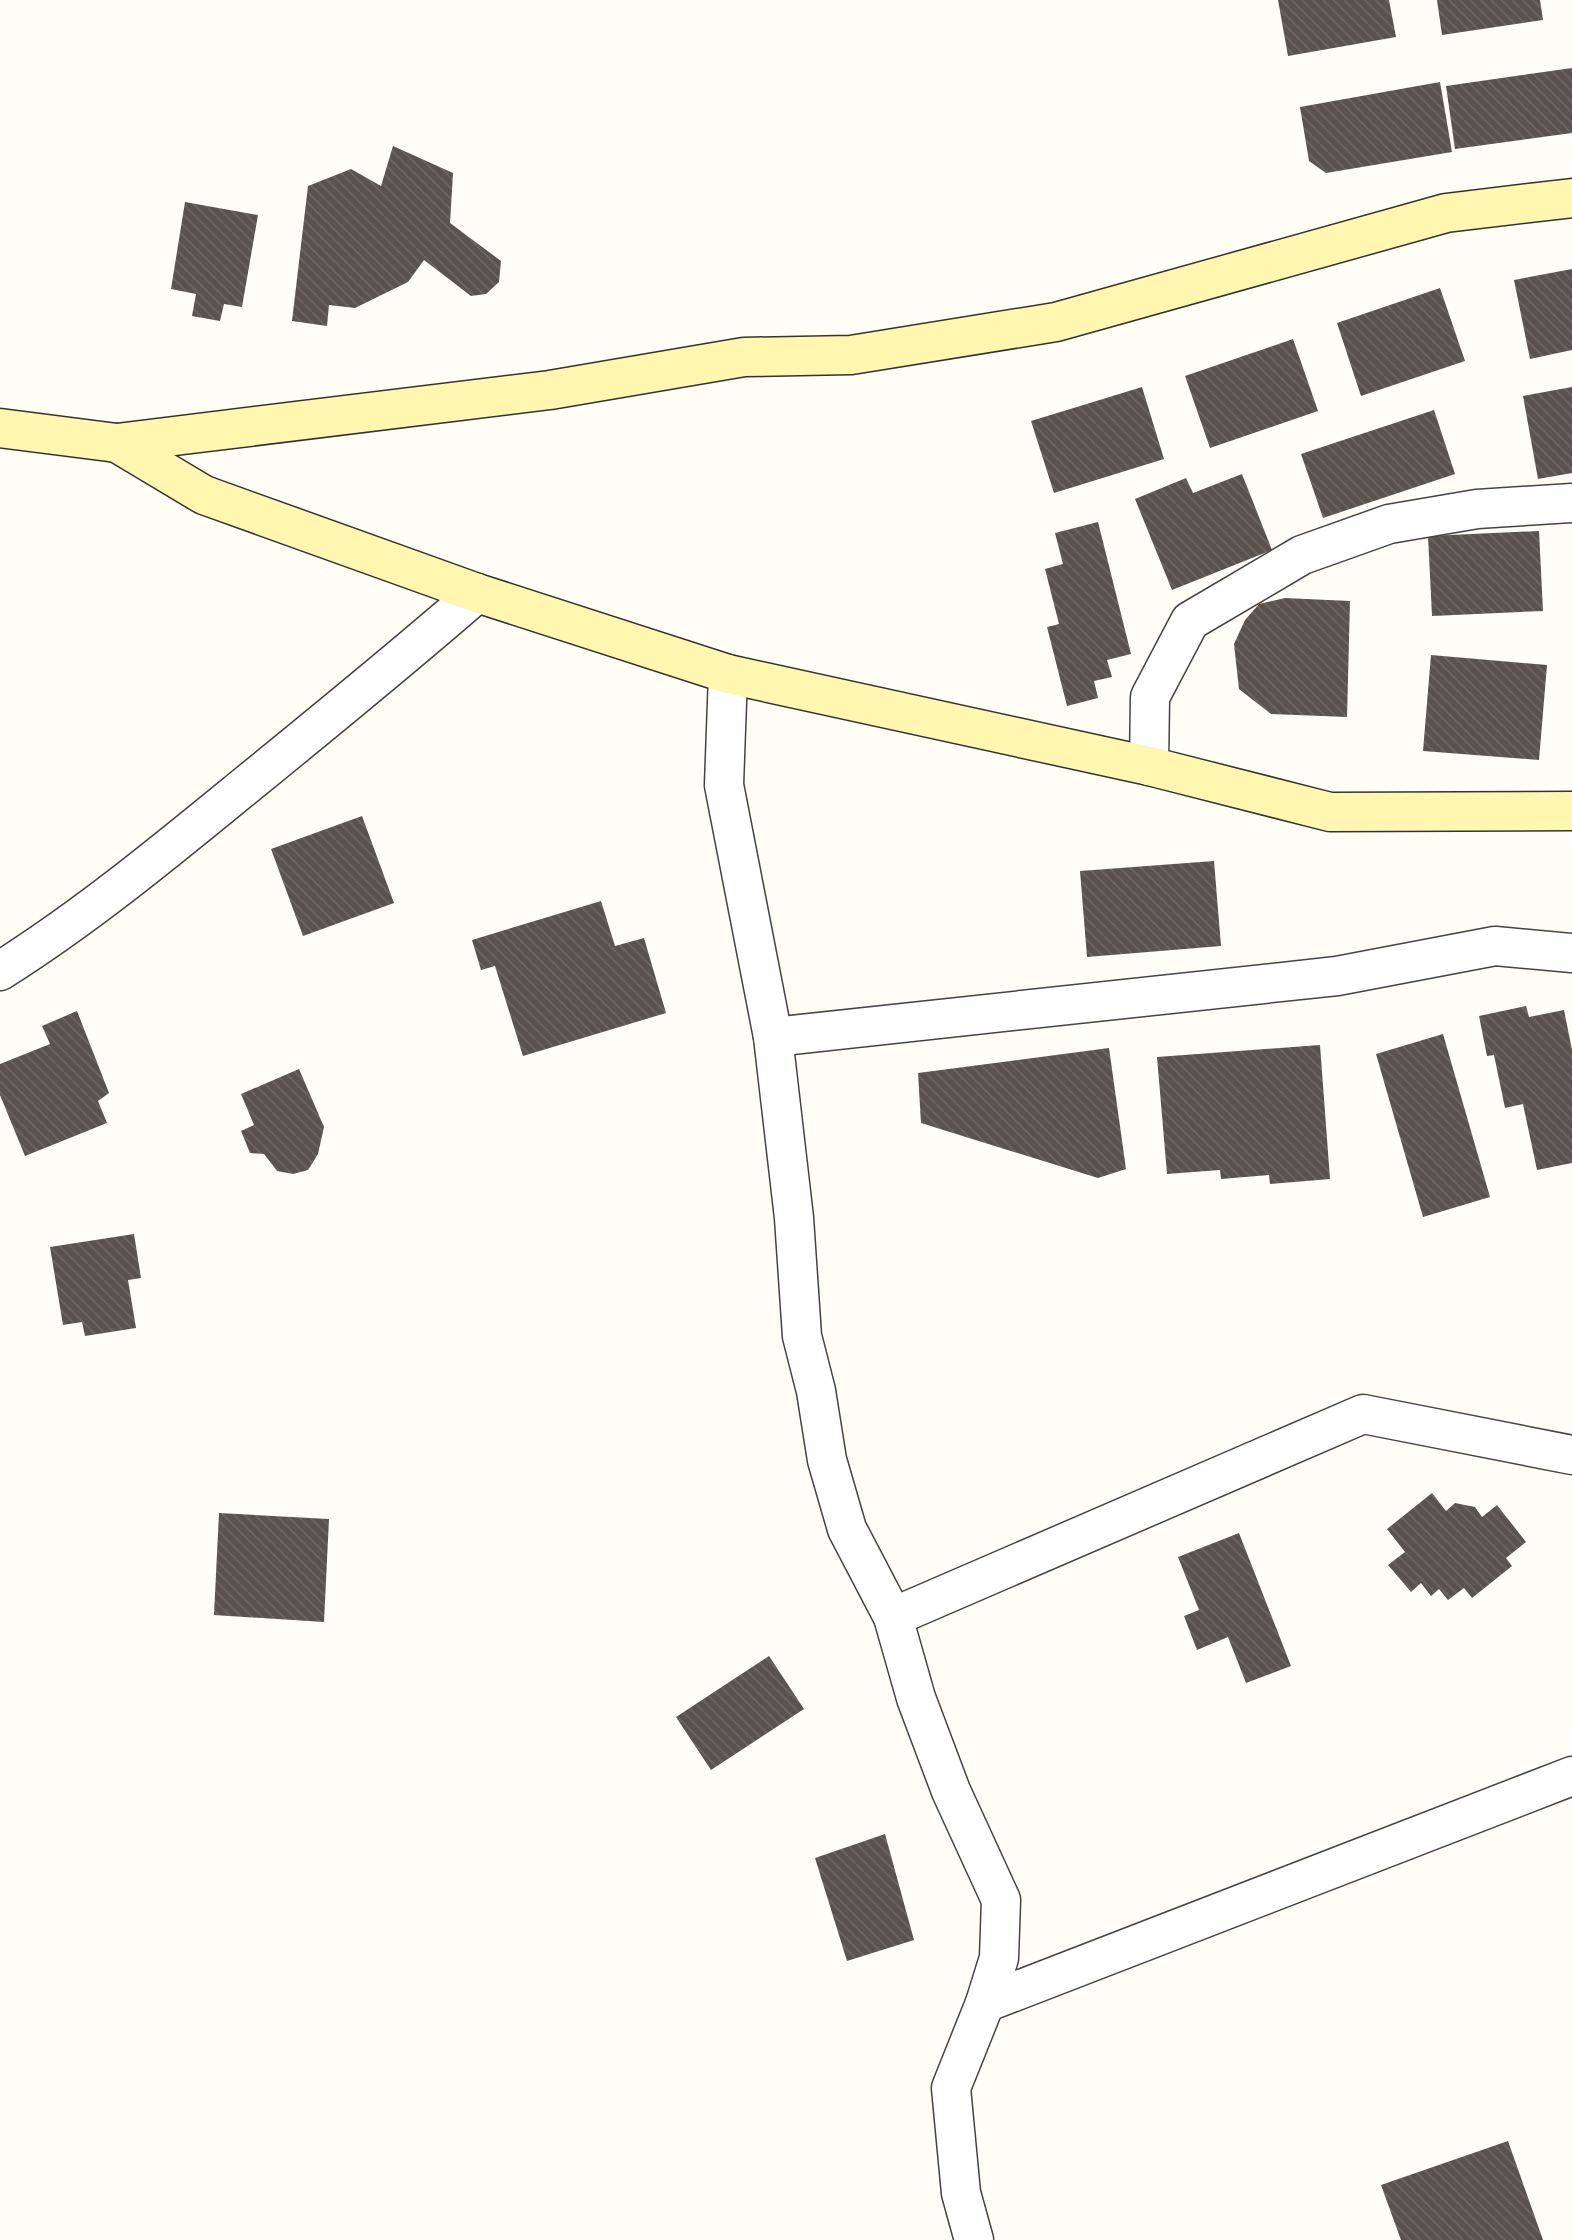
<svg xmlns="http://www.w3.org/2000/svg" width="1572" height="2240" viewBox="0 0 1572 2240" font-family="'Playfair Display',serif">
  <defs>
    <pattern id="building-back-hatch" width="6" height="6" patternUnits="userSpaceOnUse" patternTransform="scale(1.75)"><rect width="6" height="6" fill="#5a524d"/><path d="M-1 5l2 2M0 0l6 6M5-1l2 2" fill="none" stroke="#6d6662"/></pattern>
  </defs>
  <rect width="100%" height="100%" fill="#fffdf5"/>
  <g fill="url(#building-back-hatch)">
    <polygon points="1278,0 1389,0 1396,37 1288,56"/>
    <polygon points="1437,0 1540,0 1543,20 1442,35"/>
    <polygon points="1572,68 1572,133 1455,149 1446,86"/>
    <polygon points="1440,82 1452,152 1326,173 1309,161 1300,107"/>
    <polygon points="393,146 453,173 450,223 501,261 499,282 486,294 471,296 424,260 408,282 355,308 329,305 327,326 292,321 308,186 351,169 381,186"/>
    <polygon points="185,202 258,215 242,307 224,304 220,321 192,316 196,294 171,289"/>
    <polygon points="1572,269 1572,350 1530,359 1514,280"/>
    <polygon points="1440,288 1465,361 1361,396 1337,323"/>
    <polygon points="1293,339 1318,411 1210,448 1185,376"/>
    <polygon points="1142,387 1164,459 1054,493 1031,421"/>
    <polygon points="1572,387 1572,473 1538,479 1523,396"/>
    <polygon points="1434,410 1455,474 1323,518 1301,454"/>
    <polygon points="1242,474 1272,550 1172,590 1135,499 1186,478 1193,493"/>
    <polygon points="1098,522 1131,654 1107,660 1112,677 1094,681 1098,698 1067,706 1047,627 1059,624 1045,569 1063,564 1055,533"/>
    <polygon points="1539,531 1543,611 1432,616 1428,536"/>
    <polygon points="1285,598 1350,601 1347,717 1271,714 1239,689 1234,644 1245,620 1259,604"/>
    <polygon points="1431,655 1547,665 1539,760 1423,751"/>
    <polygon points="362,816 394,903 303,936 271,849"/>
    <polygon points="1214,861 1221,946 1087,957 1080,871"/>
    <polygon points="601,901 615,946 644,938 666,1013 523,1056 495,966 481,970 472,940"/>
    <polygon points="1526,1006 1529,1017 1564,1010 1572,1050 1572,1163 1537,1170 1523,1104 1505,1108 1494,1055 1487,1056 1479,1016"/>
    <polygon points="77,1011 109,1093 98,1101 107,1123 25,1156 0,1095 0,1064 50,1044 42,1026"/>
    <polygon points="1443,1034 1490,1197 1423,1217 1376,1054"/>
    <polygon points="1320,1045 1330,1179 1270,1184 1269,1175 1221,1179 1220,1170 1167,1174 1157,1057"/>
    <polygon points="1109,1048 1126,1169 1098,1178 921,1123 918,1073"/>
    <polygon points="299,1069 324,1127 318,1154 308,1170 293,1174 277,1171 264,1154 250,1153 241,1131 254,1125 241,1094"/>
    <polygon points="134,1234 141,1278 128,1280 136,1328 85,1336 82,1322 63,1325 50,1247"/>
    <polygon points="1432,1493 1446,1511 1455,1503 1475,1507 1482,1517 1497,1505 1526,1542 1506,1558 1512,1566 1472,1598 1464,1588 1448,1600 1439,1589 1431,1596 1421,1583 1411,1592 1388,1565 1405,1552 1387,1529"/>
    <polygon points="219,1513 329,1519 324,1622 214,1615"/>
    <polygon points="1239,1533 1291,1666 1246,1683 1228,1637 1197,1650 1184,1616 1199,1610 1178,1557"/>
    <polygon points="769,1656 804,1709 711,1770 676,1717"/>
    <polygon points="885,1834 914,1940 847,1961 815,1858"/>
    <polygon points="1508,2141 1543,2240 1401,2240 1381,2185"/>
  </g>
  <g fill="none" stroke-linecap="round" stroke-linejoin="round">
    <defs>
      <g id="minor">
        <polyline points="728,674 724,785 773,1037 794,1218 802,1336 816,1391 827,1460 847,1529 893,1617 916,1698 951,1791 1001,1900 999,1958 985,2003 951,2088 961,2193 974,2240"/>
        <polyline points="1149,766 1150,697 1190,621 1302,555 1389,524 1477,509 1572,503"/>
        <path d="M0 971C84 918 162 854 239 791 319 726 399 661 477 593"/>
        <polyline points="773,1037 1337,976 1495,946 1572,953"/>
        <polyline points="893,1617 1363,1414 1572,1455"/>
        <polyline points="985,2003 1572,1776"/>
      </g>
      <g id="secondary">
        <polyline points="0,428 117,443 550,390 744,357 851,355 1056,322 1446,213 1572,198"/>
        <polyline points="117,443 204,495 477,593 728,674 1149,766 1330,812 1572,811"/>
      </g>
    </defs>
    <use href="#minor" stroke="#444" stroke-width="41"/>
    <use href="#secondary" stroke="#333" stroke-width="41"/>
    <use href="#minor" stroke="#fff" stroke-width="38"/>
    <use href="#secondary" stroke="#fff6b0" stroke-width="38"/>
  </g>
</svg>
